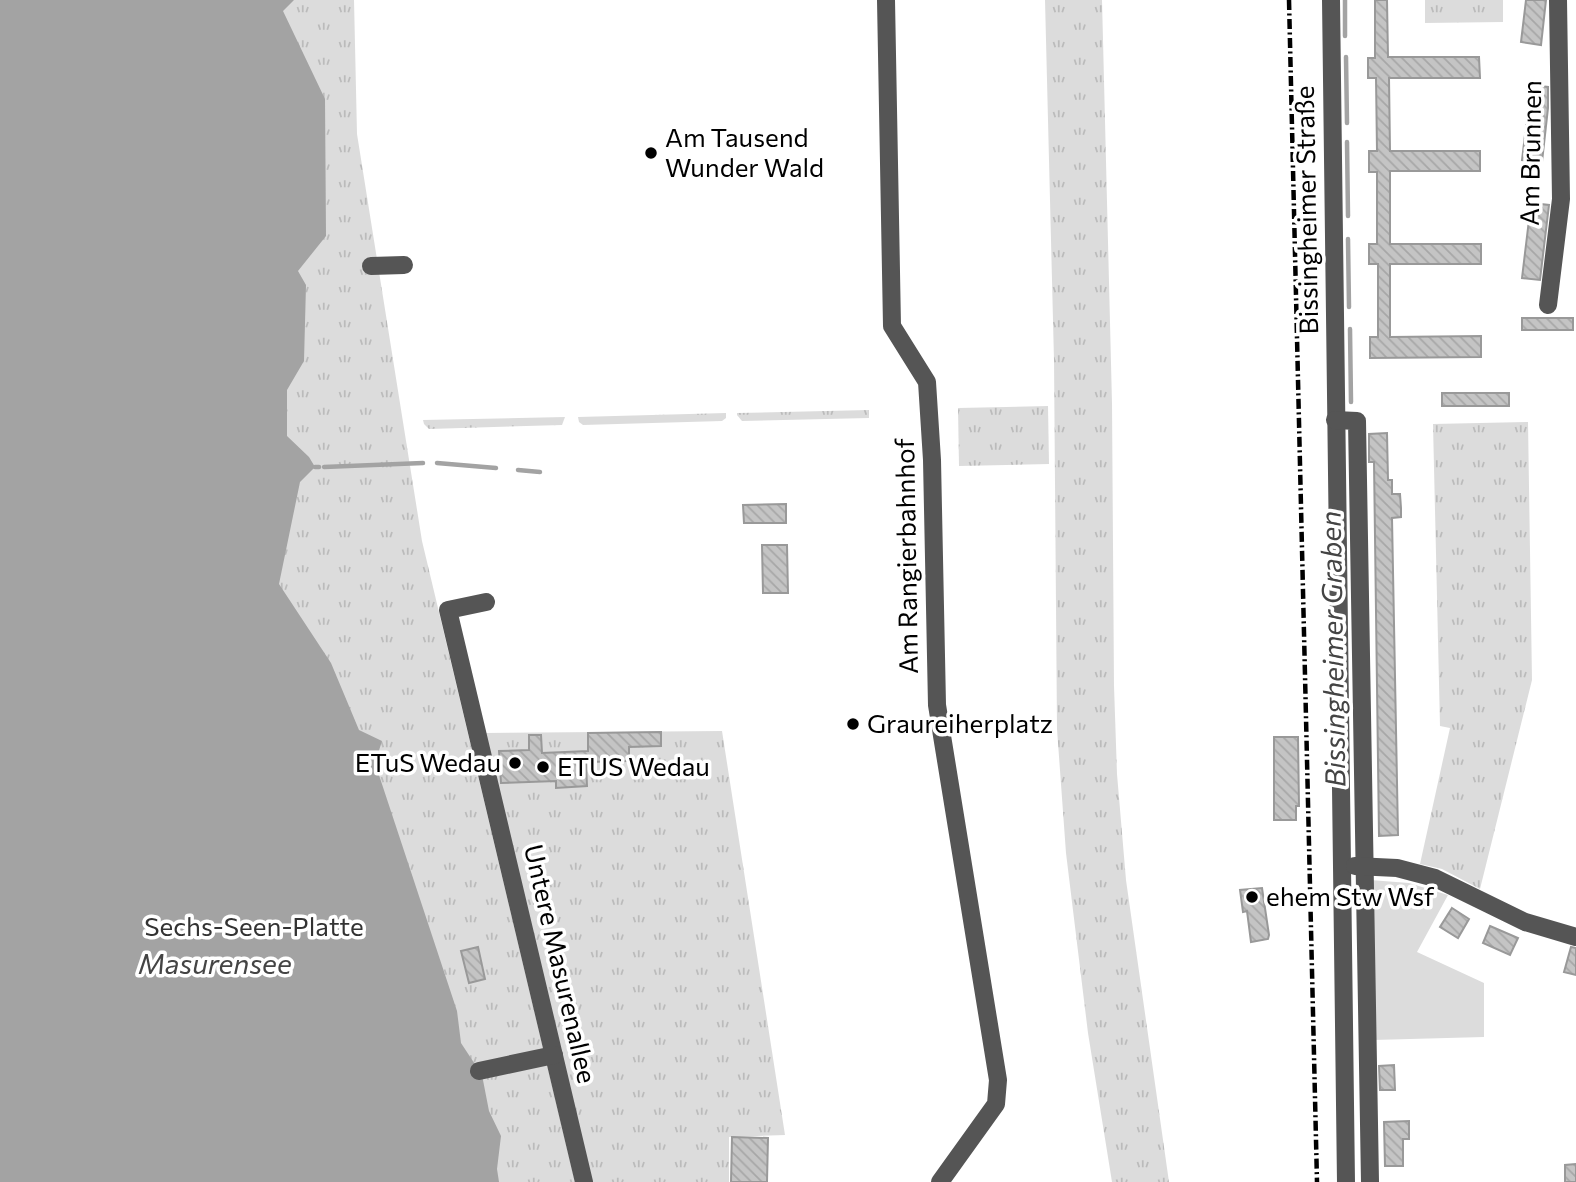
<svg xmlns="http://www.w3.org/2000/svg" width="1576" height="1182" viewBox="0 0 1576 1182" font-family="Commissioner,sans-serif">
  <defs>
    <pattern id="park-tufts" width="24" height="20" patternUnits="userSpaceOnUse" patternTransform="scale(1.75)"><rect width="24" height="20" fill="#dcdcdc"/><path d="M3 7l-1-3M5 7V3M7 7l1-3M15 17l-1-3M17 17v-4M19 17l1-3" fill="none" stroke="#bbb"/></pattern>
    <pattern id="building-back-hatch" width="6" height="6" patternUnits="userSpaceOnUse" patternTransform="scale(1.75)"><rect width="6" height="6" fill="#c4c4c4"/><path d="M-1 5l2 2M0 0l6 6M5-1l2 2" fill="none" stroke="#a7a7a7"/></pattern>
  </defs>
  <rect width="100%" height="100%" fill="#fff"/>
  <polygon fill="#dcdcdc" points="1370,880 1409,883 1448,895 1417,952 1484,983 1484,1037 1373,1040"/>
  <g fill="url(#park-tufts)">
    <polygon points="0,0 354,0 357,134 422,541 575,1182 0,1182"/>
    <polygon points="1045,0 1102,0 1112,403 1114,686 1117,774 1126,880 1169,1182 1112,1182 1088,1033 1066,853 1057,729 1054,360"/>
    <polygon points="1425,0 1503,0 1503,22 1425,23"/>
    <polygon points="1048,406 1049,464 959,466 958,408"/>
    <polygon points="869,410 869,418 742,421 737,415 737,413"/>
    <polygon points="726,413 726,418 722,421 583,425 579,422 578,417"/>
    <polygon points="565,417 562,425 429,429 424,424 423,420"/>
    <polygon points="1528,422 1532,680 1480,889 1442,869 1420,864 1450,728 1440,726 1433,424"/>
    <polygon points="722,731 785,1135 729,1137 729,1182 592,1182 485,733"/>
  </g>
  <polygon fill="#a3a3a3" points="0,0 294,0 283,11 325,99 326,236 298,271 306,285 304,361 287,390 287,436 309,457 315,467 300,482 279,584 331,663 359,730 382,741 375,763 457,1011 461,1043 482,1075 489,1111 501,1136 497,1169 499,1182 0,1182"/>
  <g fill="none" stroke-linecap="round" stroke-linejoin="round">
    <g stroke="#a3a3a3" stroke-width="4.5">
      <polyline points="1345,0 1345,36"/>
      <polyline points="1346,57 1347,123"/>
      <polyline points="1347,142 1348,216"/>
      <polyline points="1348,239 1349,307"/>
      <polyline points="1350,329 1351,402"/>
      <polyline points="437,463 496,468"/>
      <polyline points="315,467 319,467"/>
      <polyline points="324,467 423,463"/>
      <polyline points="518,470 540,472"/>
    </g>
  </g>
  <g fill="url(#building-back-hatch)" stroke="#999" stroke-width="2">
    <polygon points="1375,0 1387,0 1388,57 1479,57 1480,78 1389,78 1390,151 1480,151 1480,171 1390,171 1390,244 1481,244 1481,264 1390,264 1390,337 1481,336 1481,357 1370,358 1370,337 1378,337 1378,264 1369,264 1369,244 1377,244 1377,172 1369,172 1369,151 1377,151 1376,78 1368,78 1368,58 1375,58"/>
    <polygon points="1526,0 1546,0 1541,45 1521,42"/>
    <polygon points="1531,85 1548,87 1548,108 1542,162 1522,160"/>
    <polygon points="1531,203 1549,205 1540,280 1522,278"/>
    <rect x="1522" y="318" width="51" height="12"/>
    <rect x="1442" y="393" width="67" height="13"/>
    <polygon points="1387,433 1388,480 1392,480 1392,494 1400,494 1401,508 1401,517 1392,518 1398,835 1379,836 1374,462 1369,462 1369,434"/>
    <polygon points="786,504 786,523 744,523 743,505"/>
    <polygon points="762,545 787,545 788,593 763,593"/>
    <polygon points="661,732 661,746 629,747 629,761 586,762 587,786 556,788 556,781 501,783 499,751 529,750 529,735 541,735 542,753 588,751 588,733"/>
    <polygon points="1274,737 1298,737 1299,806 1296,806 1296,820 1274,820"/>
    <polygon points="1262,888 1269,935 1268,939 1251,942 1247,911 1243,912 1240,890"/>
    <polygon points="1452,908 1469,919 1458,938 1440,927"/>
    <polygon points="1490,926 1518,938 1510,955 1483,943"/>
    <polygon points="478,947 485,979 469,983 461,951"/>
    <polygon points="1571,947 1576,948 1576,975 1564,972"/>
    <polygon points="1394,1065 1395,1090 1380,1090 1379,1066"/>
    <polygon points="1409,1121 1409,1139 1403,1139 1403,1166 1385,1166 1384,1122"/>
    <polygon points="732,1137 768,1138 767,1182 731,1182"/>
    <polygon points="1576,1164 1576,1182 1565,1182 1565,1165"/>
  </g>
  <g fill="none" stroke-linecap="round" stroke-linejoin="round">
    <g stroke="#555" stroke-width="18">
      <polyline points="886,0 892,326 927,382 932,460 937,705 998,1080 996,1104 940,1182"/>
      <polyline points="1331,0 1346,1182"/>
      <polyline points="371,266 404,265"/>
      <polyline points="1548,305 1561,199 1558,0"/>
      <polyline points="1335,420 1357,421 1370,1182"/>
      <polyline points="486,602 448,610 584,1182"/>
      <polyline points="1355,866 1397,868 1435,878 1525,922 1576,937"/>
      <polyline points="479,1071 554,1055"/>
    </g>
    <polyline stroke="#000" stroke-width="4.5" stroke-dasharray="10 3.5 2 3.5" stroke-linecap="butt" points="1289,0 1317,1182"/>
  </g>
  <g fill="#000" stroke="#fff" stroke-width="2.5">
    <circle cx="651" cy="153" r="7"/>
    <circle cx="853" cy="724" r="7"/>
    <circle cx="515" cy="763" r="7"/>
    <circle cx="543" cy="767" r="7"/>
    <circle cx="1252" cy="897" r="7"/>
  </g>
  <g text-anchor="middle" stroke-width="7" stroke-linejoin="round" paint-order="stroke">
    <g font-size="26" fill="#000" stroke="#fff" text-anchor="start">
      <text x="665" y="147">Am Tausend<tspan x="665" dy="30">Wunder Wald</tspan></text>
      <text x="867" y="733">Graureiherplatz</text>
      <text x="501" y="772" text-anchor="end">ETuS Wedau</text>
      <text x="557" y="776">ETUS Wedau</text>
      <text x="1266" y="906">ehem Stw Wsf</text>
    </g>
    <g font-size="26" fill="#000" stroke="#fff">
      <text transform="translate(1531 153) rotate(-89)" y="9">Am Brunnen</text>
      <text transform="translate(1307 210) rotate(-91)" y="9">Bissingheimer Straße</text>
      <text transform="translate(907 556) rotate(-91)" y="9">Am Rangierbahnhof</text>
      <text transform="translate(560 964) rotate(77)" y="9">Untere Masurenallee</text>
    </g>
    <g font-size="26" fill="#333" stroke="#fff">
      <text x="254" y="936">Sechs-Seen-Platte</text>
    </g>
    <g font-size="28" font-style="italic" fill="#444" stroke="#fff">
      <text transform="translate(1333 649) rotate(-91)" y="10">Bissingheimer Graben</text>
      <text x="215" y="974">Masurensee</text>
    </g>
  </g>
</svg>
